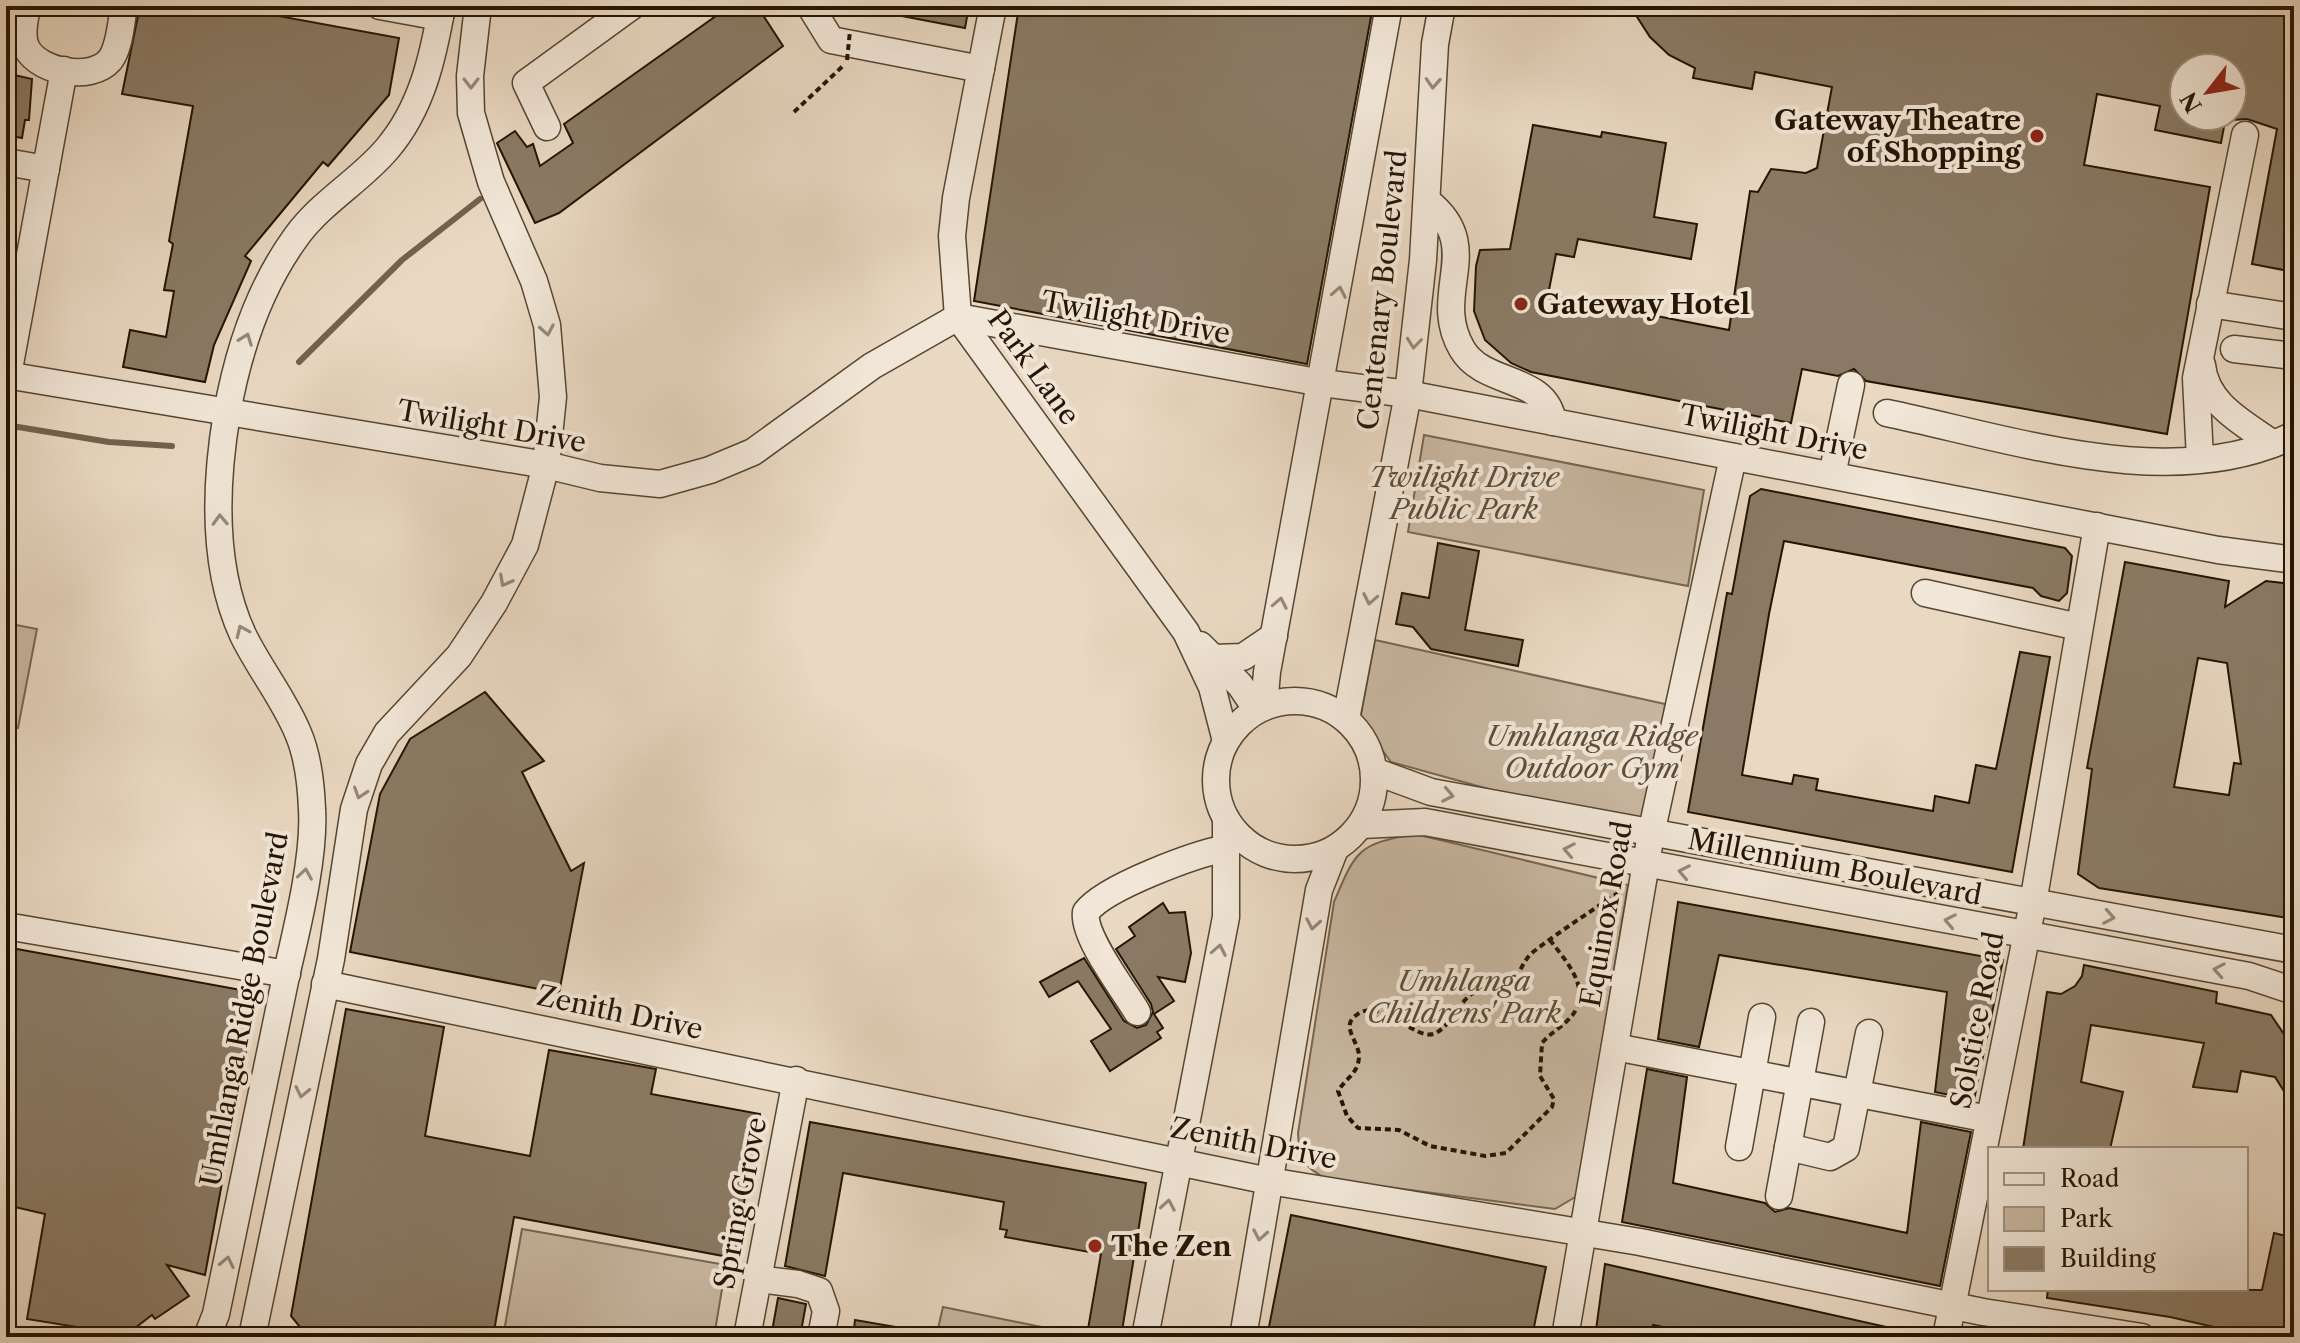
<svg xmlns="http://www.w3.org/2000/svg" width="2300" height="1343" viewBox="0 0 2300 1343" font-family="'Libre Caslon Text',serif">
  <rect width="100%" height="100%" fill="#e9d8c2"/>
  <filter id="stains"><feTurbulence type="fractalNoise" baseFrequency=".0025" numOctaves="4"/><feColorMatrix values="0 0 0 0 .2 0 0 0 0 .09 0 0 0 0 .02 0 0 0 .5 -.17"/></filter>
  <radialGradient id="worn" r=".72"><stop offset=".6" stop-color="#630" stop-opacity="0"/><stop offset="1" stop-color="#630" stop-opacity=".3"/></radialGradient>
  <g fill="#c8b7a1" stroke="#766651" stroke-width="2">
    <polygon points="1424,435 1704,490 1688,586 1408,532"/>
    <polygon points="6,623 37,629 18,728 6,726"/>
    <polygon points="1375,640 1665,704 1651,834 1391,762 1360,720"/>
    <path d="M1415 834 1628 885 1577 1196 1555 1209 1327 1179C1303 1167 1299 1158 1298 1133L1334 902C1356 849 1359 844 1415 834Z"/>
    <polygon points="522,1229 726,1265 714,1337 503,1337"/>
    <polygon points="943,1307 1091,1337 936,1337"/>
  </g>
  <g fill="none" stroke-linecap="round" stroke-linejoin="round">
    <g stroke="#72624d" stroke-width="6">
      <polyline points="299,362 402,260 480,199"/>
      <polyline points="6,425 109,442 172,446"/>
    </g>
  </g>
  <g fill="#8a7a65" stroke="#241501" stroke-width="2" fill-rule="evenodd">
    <polygon points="140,6 224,6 399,38 389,95 328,166 323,162 245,256 251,261 214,345 205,382 123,367 130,330 166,337 174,291 164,290 173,244 169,241 193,106 122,94"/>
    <polygon points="730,6 757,6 783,46 559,213 535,223 497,143 515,131 527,147 533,144 540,166 573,143 564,124"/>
    <polygon points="892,6 969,6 965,28 891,14"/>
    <polygon points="1019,6 1373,6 1307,364 974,301"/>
    <polygon points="1630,6 2294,6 2294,272 2252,264 2277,129 2247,119 2232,120 2232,68 2184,68 2184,116 2226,116 2221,143 2155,130 2160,106 2097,94 2084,165 2210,187 2167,434 1866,381 1854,369 1838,376 1802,369 1791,423 1531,372 1511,363 1485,340 1474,311 1476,266 1480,250 1510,249 1533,125 1601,137 1602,132 1666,143 1654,217 1697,224 1691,259 1578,239 1574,257 1556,254 1548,295 1729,330 1750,191 1758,192 1771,169 1806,173 1817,168 1832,87 1755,72 1752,89 1693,78 1695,68 1669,55 1650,37"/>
    <polygon points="14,75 32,79 29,120 25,120 22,138 6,135 6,81 13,82"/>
    <polygon points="1761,489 2065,548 2072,556 2067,593 2059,601 2041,596 2033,588 1784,541 1769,614 1742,775 1792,784 1794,775 1818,779 1816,790 1933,811 1935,796 1969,803 1976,765 1996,769 2020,652 2050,657 2012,872 1688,812 1727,593 1732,594 1750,496"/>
    <polygon points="1438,543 1479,551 1465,630 1523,640 1518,666 1431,649 1413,627 1396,624 1402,593 1429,598"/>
    <path d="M2125 562 2229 581 2225 607 2266 581 2283 583 2294 592V919L2099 888 2078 874 2092 769 2087 768ZM2198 658 2227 663 2241 764 2234 763 2229 795 2174 787Z"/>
    <polygon points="485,692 544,761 522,772 571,871 584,863 559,993 350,952 380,794 410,739"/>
    <polygon points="1678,902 2003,960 1974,1100 1935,1092 1947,992 1719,955 1699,1047 1658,1039"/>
    <polygon points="1163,903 1169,913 1185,912 1191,953 1185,982 1158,977 1174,1001 1154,1014 1163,1028 1157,1032 1161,1038 1110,1071 1091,1041 1111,1029 1078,981 1049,997 1040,982 1084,958 1124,1021 1137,1028 1146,1025 1153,1012 1151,1004 1116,949 1135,936 1129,927"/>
    <polygon points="6,947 257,993 205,1275 167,1265 189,1296 155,1319 152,1315 126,1335 27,1319 45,1214 6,1205"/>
    <polygon points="2084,965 2217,992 2216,1003 2271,1015 2294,1049 2294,1107 2275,1077 2241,1071 2237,1092 2193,1087 2204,1043 2091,1025 2081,1082 2123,1092 2110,1149 2023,1149 2047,992 2061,994 2075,986 2082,976"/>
    <polygon points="346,1009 444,1027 425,1136 530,1156 549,1050 656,1069 651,1094 760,1114 734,1258 514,1217 493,1337 308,1337 291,1316"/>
    <polygon points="1647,1069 1687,1077 1673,1183 1765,1203 1775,1212 1789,1208 1907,1233 1921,1122 1971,1132 1940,1286 1622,1222"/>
    <polygon points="810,1122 1146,1183 1121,1337 1087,1335 1101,1254 1005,1237 1007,1230 1000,1229 1004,1202 843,1173 825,1276 785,1266"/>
    <polygon points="1291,1215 1546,1267 1532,1337 1267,1337"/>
    <polygon points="2274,1233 2294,1238 2294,1337 2258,1337 2170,1317 2047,1298 2048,1289 2262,1290"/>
    <polygon points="1605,1264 1900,1330 1900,1337 1713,1337 1653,1325 1650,1337 1595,1337"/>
    <polygon points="778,1298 806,1304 800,1337 771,1337"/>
    <polygon points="855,1320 902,1328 902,1337 853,1337"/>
  </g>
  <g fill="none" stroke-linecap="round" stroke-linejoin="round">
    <defs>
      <g id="minor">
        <path d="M27 6C25 20 20 36 27 49 40 72 91 82 110 60 120 47 121 22 124 6"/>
        <polyline points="380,6 440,17"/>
        <polyline points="810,6 831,40 981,69"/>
        <polyline points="993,6 956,198 952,236 958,317 1186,632 1212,687 1226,741"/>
        <polyline points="547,127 526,83 632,6"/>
        <polyline points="6,162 46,169"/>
        <path d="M1427 201C1487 247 1429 293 1462 349 1484 387 1546 374 1553 422"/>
        <polyline points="2210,304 2294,317"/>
        <polyline points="2234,349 2294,356"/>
        <path d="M2202 365C2206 405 2244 423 2273 444"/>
        <polyline points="6,375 546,465 600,478 660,484 710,470 753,452 872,366 958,317 1322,383 1408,394 2218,550 2294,560"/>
        <polyline points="8,375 64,70"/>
        <path d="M1887 413C2012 439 2172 495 2294 435"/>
        <polyline points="2200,459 2196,378 2245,135"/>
        <polyline points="1832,475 1851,385"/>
        <polyline points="1925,593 2079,627"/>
        <polyline points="1200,645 1240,685 1257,710"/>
        <polyline points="1212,658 1243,657 1274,636"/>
        <circle cx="1295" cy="780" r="79"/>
        <polyline points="1264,707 1267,672 1389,6"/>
        <polyline points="1346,719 1408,394 1423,260 1435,44 1442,6"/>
        <polyline points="1374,771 1431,792 2294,950"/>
        <polyline points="1361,825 1425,822 2249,976 2294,991"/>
        <polyline points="6,926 287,974"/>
        <polyline points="325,984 1269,1181 1640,1242 1983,1312 2142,1337"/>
        <path d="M1137 1012C1124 990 1082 936 1086 912 1105 887 1195 854 1227 848"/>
        <polyline points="1615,1047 1989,1119"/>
        <polyline points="1739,1147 1762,1017"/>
        <polyline points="1788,1147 1830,1157 1846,1148 1869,1033"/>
        <polyline points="1779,1196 1811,1022"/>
        <polyline points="758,1279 798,1284 819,1291 826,1311 821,1337"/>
        <path d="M207 1337 216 1314C239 1202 262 1089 286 976 297 928 315 857 312 809 311 784 308 756 298 733 284 699 259 668 243 635 212 568 215 484 227 413 238 351 259 288 296 237 321 202 360 181 387 149 422 108 433 57 442 6"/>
        <polyline points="252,1337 331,959 354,809 369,764 387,733 459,656 494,603 525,545 546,465 553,397 547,325 534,281 491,182 471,113 470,76 478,6"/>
        <polyline points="747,1337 796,1080"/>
        <polyline points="1145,1337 1226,917 1226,820"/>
        <polyline points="1243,1337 1319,890 1335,849"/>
        <polyline points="1565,1337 1651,834 1733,457"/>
        <polyline points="1946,1337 2033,903 2097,526"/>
      </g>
    </defs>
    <use href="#minor" stroke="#554631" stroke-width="29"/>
    <g stroke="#241501" stroke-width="4" stroke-dasharray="6 4" stroke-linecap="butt">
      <polyline points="794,112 844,65"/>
      <path d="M1550 940C1565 960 1591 987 1574 1013 1566 1025 1551 1032 1542 1043L1540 1076 1554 1099 1552 1107 1506 1153 1485 1156 1430 1146 1399 1130 1358 1128 1347 1116 1338 1091C1346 1078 1359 1073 1359 1056 1359 1043 1343 1029 1353 1018 1379 991 1415 1044 1436 1033 1453 1023 1457 1004 1473 993 1483 986 1497 991 1507 985 1520 977 1522 961 1533 952 1560 931 1590 912 1618 893"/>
    </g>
    <use href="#minor" stroke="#f1e6d7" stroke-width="26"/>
    <polyline stroke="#241501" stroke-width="4" stroke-dasharray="6 4" stroke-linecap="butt" points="847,60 850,31"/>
  </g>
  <defs><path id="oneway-chevron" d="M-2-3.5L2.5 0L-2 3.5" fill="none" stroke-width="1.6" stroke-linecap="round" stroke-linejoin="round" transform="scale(2)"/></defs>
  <g stroke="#958877">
    <use href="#oneway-chevron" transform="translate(471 83) rotate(90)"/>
    <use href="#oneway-chevron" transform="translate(1433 83) rotate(93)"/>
    <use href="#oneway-chevron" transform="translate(1339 292) rotate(-79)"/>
    <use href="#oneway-chevron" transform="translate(547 330) rotate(80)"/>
    <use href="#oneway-chevron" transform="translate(246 339) rotate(-70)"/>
    <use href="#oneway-chevron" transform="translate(1414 343) rotate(96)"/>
    <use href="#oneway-chevron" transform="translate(220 520) rotate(-92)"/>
    <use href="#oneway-chevron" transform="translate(505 581) rotate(118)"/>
    <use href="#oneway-chevron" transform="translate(1370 599) rotate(101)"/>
    <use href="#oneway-chevron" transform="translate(1280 603) rotate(-79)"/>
    <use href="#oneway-chevron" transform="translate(242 631) rotate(-114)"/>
    <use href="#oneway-chevron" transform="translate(360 793) rotate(108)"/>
    <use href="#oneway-chevron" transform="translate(1448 795) rotate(11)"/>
    <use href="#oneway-chevron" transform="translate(1569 850) rotate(-169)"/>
    <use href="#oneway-chevron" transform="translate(1684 872) rotate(-169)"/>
    <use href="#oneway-chevron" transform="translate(305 874) rotate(-81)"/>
    <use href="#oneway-chevron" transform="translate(2109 917) rotate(10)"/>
    <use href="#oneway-chevron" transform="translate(1950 921) rotate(-169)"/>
    <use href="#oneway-chevron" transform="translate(1313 924) rotate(100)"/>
    <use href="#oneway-chevron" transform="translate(1219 950) rotate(-79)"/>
    <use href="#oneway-chevron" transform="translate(2219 970) rotate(-170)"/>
    <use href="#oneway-chevron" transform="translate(302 1092) rotate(102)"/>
    <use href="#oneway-chevron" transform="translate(1168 1205) rotate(-80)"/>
    <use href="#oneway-chevron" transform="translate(1260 1235) rotate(100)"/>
    <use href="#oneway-chevron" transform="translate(227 1262) rotate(-78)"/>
  </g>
  <g fill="#8f2418" stroke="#f1e6d7" stroke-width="3">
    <circle cx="2037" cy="136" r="8"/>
    <circle cx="1521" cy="304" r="8"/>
    <circle cx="1095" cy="1246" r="8"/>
  </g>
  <g text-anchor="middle" stroke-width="8" stroke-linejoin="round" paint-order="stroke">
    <g font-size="28" font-weight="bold" fill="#241501" stroke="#f1e6d7" text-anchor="start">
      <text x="2021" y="130" text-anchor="end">Gateway Theatre<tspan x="2021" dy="32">of Shopping</tspan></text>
      <text x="1537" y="314">Gateway Hotel</text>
      <text x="1111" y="1256">The Zen</text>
    </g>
    <g font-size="28" fill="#241501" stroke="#f1e6d7">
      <text transform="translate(1382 290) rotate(-84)" y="10">Centenary Boulevard</text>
      <text transform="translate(1136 317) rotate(10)" y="10">Twilight Drive</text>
      <text transform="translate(1034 367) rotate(54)" y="10">Park Lane</text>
      <text transform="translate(492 426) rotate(10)" y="10">Twilight Drive</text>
      <text transform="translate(1774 432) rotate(11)" y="10">Twilight Drive</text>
      <text transform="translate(1835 867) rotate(11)" y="10">Millennium Boulevard</text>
      <text transform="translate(1606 914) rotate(-80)" y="10">Equinox Road</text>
      <text transform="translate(244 1009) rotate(-79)" y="10">Umhlanga Ridge Boulevard</text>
      <text transform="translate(620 1012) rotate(12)" y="10">Zenith Drive</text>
      <text transform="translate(1977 1020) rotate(-79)" y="10">Solstice Road</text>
      <text transform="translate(1254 1143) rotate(11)" y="10">Zenith Drive</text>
      <text transform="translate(740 1203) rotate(-79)" y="10">Spring Grove</text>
    </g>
    <g font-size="28" font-style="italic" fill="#5d4e39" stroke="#f1e6d7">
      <text x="1464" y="487">Twilight Drive<tspan x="1464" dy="32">Public Park</tspan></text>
      <text x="1592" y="746">Umhlanga Ridge<tspan x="1592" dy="32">Outdoor Gym</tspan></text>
      <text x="1464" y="991">Umhlanga<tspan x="1464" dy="32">Childrens' Park</tspan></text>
    </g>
  </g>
  <rect width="2300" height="1343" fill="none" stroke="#e9d8c2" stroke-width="32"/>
  <rect x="8" y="8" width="2284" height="1327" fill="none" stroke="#241501" stroke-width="4"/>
  <rect x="16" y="16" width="2268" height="1311" fill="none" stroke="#241501" stroke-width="2"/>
  <rect x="1988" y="1147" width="260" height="144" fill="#f1e6d7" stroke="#9f9281" stroke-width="2"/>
  <rect x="2004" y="1173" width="40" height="12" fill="#f1e6d7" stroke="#9f9281" stroke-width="2"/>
  <text x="2060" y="1187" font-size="24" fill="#241501">Road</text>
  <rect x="2004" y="1207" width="40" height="24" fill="#c8b7a1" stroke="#9f9281" stroke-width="2"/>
  <text x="2060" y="1227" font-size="24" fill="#241501">Park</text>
  <rect x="2004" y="1247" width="40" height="24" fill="#8a7a65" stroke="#9f9281" stroke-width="2"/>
  <text x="2060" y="1267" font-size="24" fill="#241501">Building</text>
  <g transform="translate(2208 92) rotate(239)"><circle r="38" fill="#f1e6d7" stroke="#9f9281" stroke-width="2"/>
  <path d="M0-6L14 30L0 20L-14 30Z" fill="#8f2418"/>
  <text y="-12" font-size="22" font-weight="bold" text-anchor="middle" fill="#241501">N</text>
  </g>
  <rect width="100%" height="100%" filter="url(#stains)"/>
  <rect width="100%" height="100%" fill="url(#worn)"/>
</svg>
